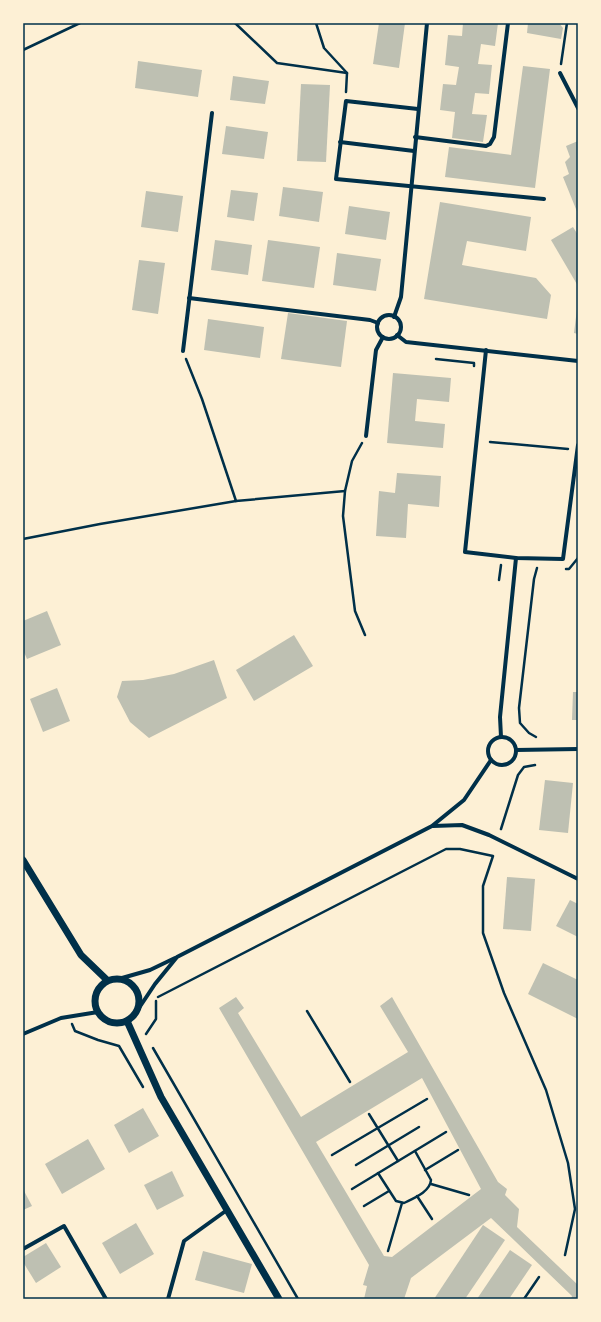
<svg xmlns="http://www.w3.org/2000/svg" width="601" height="1322" viewBox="0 0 601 1322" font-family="'Roboto Serif',serif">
  <rect width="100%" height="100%" fill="#fdf0d5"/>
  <g fill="#bec0b2" fill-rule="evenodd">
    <polygon points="379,23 405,23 399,68 373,64"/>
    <polygon points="463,23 498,23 495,46 481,44 478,64 492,65 489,94 475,93 472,114 487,115 483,142 452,138 455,112 440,110 443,84 456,85 459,67 445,65 448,35 462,36"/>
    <polygon points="528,23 559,23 563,28 561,39 527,33"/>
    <polygon points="138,61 202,70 198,97 135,88"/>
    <polygon points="523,66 550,69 535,188 445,177 449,147 511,155"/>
    <polygon points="233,76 269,81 265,104 230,100"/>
    <polygon points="301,84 330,85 326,162 297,161"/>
    <polygon points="226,126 268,132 264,159 222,154"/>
    <polygon points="578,141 578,214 563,177 569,174 565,162 570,157 566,146"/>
    <polygon points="283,187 323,192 319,222 279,216"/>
    <polygon points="231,190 258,193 254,221 227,217"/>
    <polygon points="146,191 183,196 178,232 141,227"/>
    <polygon points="440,202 531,217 526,251 467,241 462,265 536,278 551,295 547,319 424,299"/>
    <polygon points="349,206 390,212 386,240 345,234"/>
    <polygon points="573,227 578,235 578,286 551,240"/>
    <polygon points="215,240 252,245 248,275 211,270"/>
    <polygon points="268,240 320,247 314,288 262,281"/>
    <polygon points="337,253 381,259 376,291 333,285"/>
    <polygon points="139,260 165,263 158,314 132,310"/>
    <polygon points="577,309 578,309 578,334 574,333"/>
    <polygon points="288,313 347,321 341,367 281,359"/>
    <polygon points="208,319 264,327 260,358 204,350"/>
    <polygon points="393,373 451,378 449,402 417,399 415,421 445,424 443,448 387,443"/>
    <polygon points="397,473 441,476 439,507 408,504 406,538 376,536 379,491 395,493"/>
    <polygon points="47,611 61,645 27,659 23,650 23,621"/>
    <polygon points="294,635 313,666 254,701 236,670"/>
    <polygon points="214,660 227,698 149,738 130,722 117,697 122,681 143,680 174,674"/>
    <polygon points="57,688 70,721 43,732 30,699"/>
    <polygon points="573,692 578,692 578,720 572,720"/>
    <polygon points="545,780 573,783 568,833 539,830"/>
    <polygon points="507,877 535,879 531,931 503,929"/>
    <polygon points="570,900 578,904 578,937 556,926"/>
    <polygon points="543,963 578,980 578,1019 528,994"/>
    <path d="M236 997 244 1008 238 1013 301 1117 408 1052 380 1006 392 997 498 1182 507 1189 505 1195 519 1209 517 1227 578 1285V1299H571L572 1296 491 1218 411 1278 404 1299H364L367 1286 363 1285 369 1265 219 1008ZM422 1078 481 1189 392 1257 384 1256 316 1142Z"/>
    <polygon points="143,1108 159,1136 129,1153 114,1125"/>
    <polygon points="88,1139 105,1169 62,1194 45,1164"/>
    <polygon points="172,1171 184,1196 157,1210 144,1185"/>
    <polygon points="23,1189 32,1206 23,1210"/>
    <polygon points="136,1223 154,1254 120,1274 102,1243"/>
    <polygon points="483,1225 505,1240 465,1299 434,1299"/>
    <polygon points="46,1243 61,1267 36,1283 23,1262 23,1257"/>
    <polygon points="510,1250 532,1265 509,1299 477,1299"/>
    <polygon points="203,1251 252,1264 244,1293 195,1280"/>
  </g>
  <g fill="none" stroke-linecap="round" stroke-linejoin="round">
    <g stroke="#003049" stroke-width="2.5">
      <polyline points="235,23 277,63 347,73"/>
      <polyline points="316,23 324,48 347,73 346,92"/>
      <polyline points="23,50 80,23"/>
      <polyline points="561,64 567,23"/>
      <polyline points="186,359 202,399 236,501"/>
      <polyline points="436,359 474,363 474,366"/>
      <polyline points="490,442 568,449"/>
      <polyline points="362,443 352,461 345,491 343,516 355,611 365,635"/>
      <polyline points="23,539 100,524 236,501 345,491"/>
      <polyline points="566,569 569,569 578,558"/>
      <polyline points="499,580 501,565"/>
      <polyline points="536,737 529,733 520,723 519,708 534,579 537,568"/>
      <polyline points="501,829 518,775 524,767 535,765"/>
      <polyline points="158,997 446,849 460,849 493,856 483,886 483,933 504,993 546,1090 568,1163 575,1209 565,1255"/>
      <polyline points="307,1011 350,1082"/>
      <polyline points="72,1024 75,1031 98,1040 119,1046 143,1087"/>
      <polyline points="146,1034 156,1019 156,1001"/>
      <polyline points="153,1048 298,1299"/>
      <polyline points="369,1114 398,1161"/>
      <polyline points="332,1155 427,1099"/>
      <polyline points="356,1165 419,1127"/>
      <polyline points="425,1170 458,1150"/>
      <path d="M378 1173 396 1201 404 1203C414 1198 430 1192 431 1180L415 1151"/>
      <polyline points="431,1184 469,1195"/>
      <polyline points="352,1189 446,1132"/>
      <polyline points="417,1196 432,1219"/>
      <polyline points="364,1206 389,1191"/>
      <polyline points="388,1251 402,1203"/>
      <polyline points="524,1299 539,1277"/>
    </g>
    <g stroke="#003049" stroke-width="4">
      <polyline points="560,73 578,108"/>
      <polyline points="418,109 346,101 336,179 544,199"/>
      <polyline points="415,137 486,146 490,144 494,137 508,23"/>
      <polyline points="340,142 414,151"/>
      <polyline points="189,298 370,320 378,323"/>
      <circle cx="389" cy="327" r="12"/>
      <polyline points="394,317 401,297 427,23"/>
      <polyline points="397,335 406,342 578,361"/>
      <polyline points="486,350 465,552 516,558 563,559 578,445"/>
      <polyline points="183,351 212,113"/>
      <polyline points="366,436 376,350 383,337"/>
      <circle cx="502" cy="751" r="14"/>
      <polyline points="501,737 500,717 516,558"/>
      <polyline points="516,750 578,749"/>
      <polyline points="433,826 462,825 489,835 578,879"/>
      <polyline points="122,978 150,970 175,958"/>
      <polyline points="139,1008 155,984 177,957 432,826 464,800 491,760"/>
      <polyline points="23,1034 61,1018 98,1012"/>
      <polyline points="23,1249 64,1226 106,1299"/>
      <polyline points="168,1299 184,1241 227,1210"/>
    </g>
    <g stroke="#003049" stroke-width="7">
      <polyline points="23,860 81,955 107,980"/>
      <circle cx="117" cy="1001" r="22"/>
      <polyline points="127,1021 161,1097 279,1299"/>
    </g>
  </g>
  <rect width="601" height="1322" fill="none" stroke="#fdf0d5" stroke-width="48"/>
  <rect x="24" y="24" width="553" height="1274" fill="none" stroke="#003049" stroke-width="1.5"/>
</svg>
